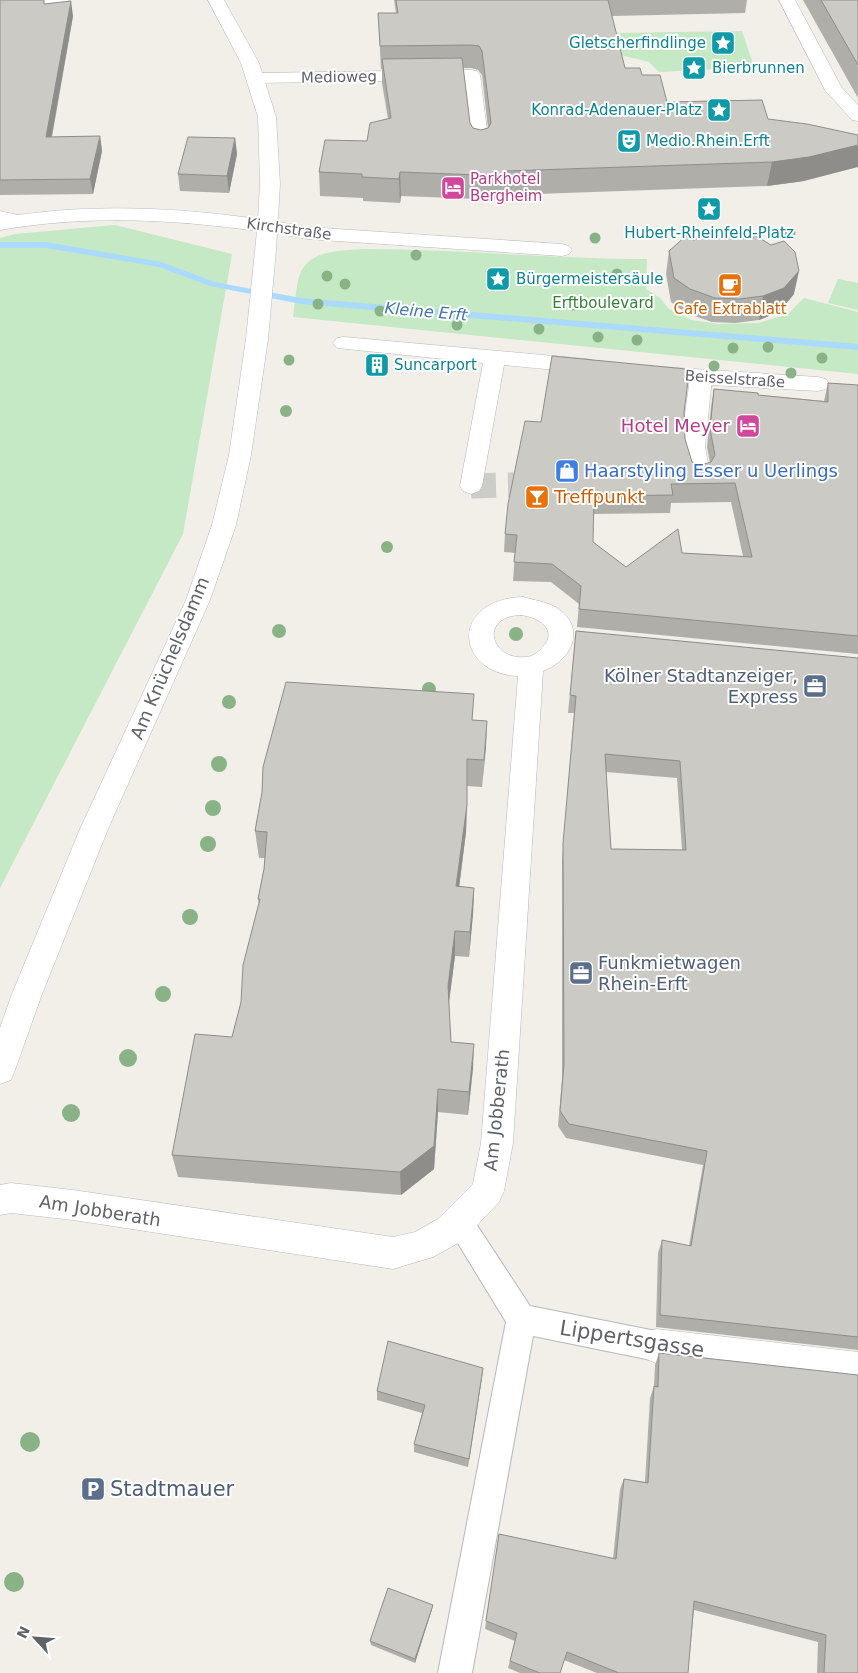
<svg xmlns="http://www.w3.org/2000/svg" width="858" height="1673" viewBox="0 0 858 1673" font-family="'DejaVu Sans',sans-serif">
  <rect width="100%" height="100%" fill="#f1efe8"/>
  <g fill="#c5e8c5">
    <polygon points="742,31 754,67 659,72 649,62 617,54 614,33"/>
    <polygon points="115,225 232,254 183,534 0,888 0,238 15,234"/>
    <path d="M363 249C458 249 552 259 647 259L646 289 660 298 669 309 692 320 718 324 758 323 788 314 804 298 858 312V374L293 317C295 306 296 283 300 274 310 249 342 251 363 249Z"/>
    <polygon points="838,279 858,283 858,310 828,303"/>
  </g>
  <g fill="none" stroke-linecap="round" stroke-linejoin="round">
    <polygon fill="#aadaff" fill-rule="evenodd" points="0,242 46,242 161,262 215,282 301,298 858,344 858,350 301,304 210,286 159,267 46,248 0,248"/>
    <polyline stroke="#ccccc8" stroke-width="25" stroke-dasharray="25 12" stroke-linecap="butt" points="471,486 550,484"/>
    <defs>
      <polygon id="service" points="459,1209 469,1213 530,1306 656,1331 666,1336 671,1346 666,1356 656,1361 533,1336 472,1673 438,1673 506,1322 445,1222 449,1213"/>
      <g id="pedestrian">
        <polygon points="834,85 840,86 858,105 858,121 852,120 825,90 828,86"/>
        <path d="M701 371 709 373 712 378 705 447 710 474 707 479 699 482 691 479C675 455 687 406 690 378L693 373Z"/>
        <polygon points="656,1329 858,1352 858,1386 656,1363 644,1358 639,1346 644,1334"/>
      </g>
      <g id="minor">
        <polygon points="23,0 69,0 67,4 61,5 0,13 0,3"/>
        <polygon points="779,0 795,0 843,90 840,94 834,95 828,94 825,90"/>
        <polygon points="471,70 477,71 480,75 489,146 487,150 480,152 473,150 471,146 463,80 255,83 249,82 246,78 249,74 255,73"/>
        <polygon points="0,211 22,216 25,220 22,224 15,226 0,223"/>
        <polygon points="267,220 307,227 562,244 569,246 572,250 569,254 562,256 307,239 260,230 257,226 260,222"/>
        <polygon points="344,337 587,359 595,361 598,366 595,371 587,373 504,365 482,486 479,491 471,494 463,491 460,486 483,363 337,348 333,343 337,338"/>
        <polygon points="647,366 818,377 826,379 829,384 826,389 818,391 693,384 639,378 636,373 639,368"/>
        <path d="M523 597C533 600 548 602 557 608 587 628 572 660 543 671L513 1143 504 1191 499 1202 462 1241 433 1257 393 1269 73 1220 11 1213 0 1215V1185L11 1183 73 1190 393 1237 415 1232 438 1219 473 1184 481 1143 518 676C454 673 450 599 523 597ZM520 615C541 617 561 632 539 651 535 654 531 657 526 657 491 661 478 617 520 615Z"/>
      </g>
      <path id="secondary" d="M208 0H224L259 63 276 117 280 184 276 250 268 339 251 455 236 525 210 600 108 829 42 994 15 1070 11 1080 0 1084V1028L12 994 80 829 186 600 212 525 229 455 246 339 257 231C171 219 86 215 0 230V218C86 203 172 207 258 219L260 184 258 117 241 63Z"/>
    </defs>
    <use href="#service" stroke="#b5b8bc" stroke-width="2"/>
    <use href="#pedestrian" stroke="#b5b8bc" stroke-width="1"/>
    <use href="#minor" stroke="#b5b8bc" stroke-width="1"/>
    <use href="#secondary" stroke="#b6babf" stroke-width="1"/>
    <use href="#service" fill="#fff" fill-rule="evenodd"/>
    <use href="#pedestrian" fill="#fff" fill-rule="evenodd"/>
    <use href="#minor" fill="#fff" fill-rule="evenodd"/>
    <use href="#secondary" fill="#fff" fill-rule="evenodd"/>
  </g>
  <g fill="#89b387">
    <circle cx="787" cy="69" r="5"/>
    <circle cx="790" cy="233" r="5.5"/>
    <circle cx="595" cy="238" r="5.5"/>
    <circle cx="416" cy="255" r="5.5"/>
    <circle cx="617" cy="274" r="5.5"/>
    <circle cx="327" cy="276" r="5.5"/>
    <circle cx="345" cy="284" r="5.5"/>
    <circle cx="318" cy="304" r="5.5"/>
    <circle cx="574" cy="305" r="5.5"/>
    <circle cx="380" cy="311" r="5.5"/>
    <circle cx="457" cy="325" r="5.5"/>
    <circle cx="539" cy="329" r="5.5"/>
    <circle cx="598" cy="337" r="5.5"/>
    <circle cx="637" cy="340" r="5.5"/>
    <circle cx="768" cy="347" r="5.5"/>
    <circle cx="733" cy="348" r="5.5"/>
    <circle cx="822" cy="358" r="5.5"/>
    <circle cx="289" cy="360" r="5.5"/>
    <circle cx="714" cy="366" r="5.5"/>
    <circle cx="791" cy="373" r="5.5"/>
    <circle cx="286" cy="411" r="6"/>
    <circle cx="387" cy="547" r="6"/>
    <circle cx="279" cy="631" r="7"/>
    <circle cx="516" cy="634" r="7"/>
    <circle cx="429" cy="689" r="7"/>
    <circle cx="229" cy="702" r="7"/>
    <circle cx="219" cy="764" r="8"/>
    <circle cx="213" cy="808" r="8"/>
    <circle cx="208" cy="844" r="8"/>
    <circle cx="190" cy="917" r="8"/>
    <circle cx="163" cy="994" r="8"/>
    <circle cx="128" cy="1058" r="9"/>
    <circle cx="71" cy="1113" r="9"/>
    <circle cx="30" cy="1442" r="10"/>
    <circle cx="14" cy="1582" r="10"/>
  </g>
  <g fill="#afaea9" fill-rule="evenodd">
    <polygon points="0,0 45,4 73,16 52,137 100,136 102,151 93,194 0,195"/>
    <path d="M394 0H747L745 13 612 16 625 68 642 75 667 102 768 119 804 181 767 186 505 195V200L401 196 400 203 363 201V198L320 196 319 172 367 141 388 119 382 83V69H381L378 13H396ZM463 68H471L478 70 482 75 488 128 481 130 473 128 470 123Z"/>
    <polygon points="803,0 858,0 858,98"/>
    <polygon points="235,138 237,154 229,193 180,191 178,174"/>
    <polygon points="669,251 794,294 779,312 759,320 735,323 712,322 686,313 671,302 666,274"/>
    <path d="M684 381 685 439 692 462 701 465 710 463 707 447 711 407 714 389 758 395 824 401 828 383 858 385V654L577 627 579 604 551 582 513 581 515 553 504 552 505 534 541 422ZM731 502 743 556 682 553 626 567 593 542V514L670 513 671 503Z"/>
    <path d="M576 631 858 658V1350L656 1327 658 1253 662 1240 689 1246 703 1165 566 1138 558 1126 562 1079V860L574 713H568ZM606 772 677 778 682 850 611 849Z"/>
    <polygon points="473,720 487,721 482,787 467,786 466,832 459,887 474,888 473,914 469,957 455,956 449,1001 451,1042 473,1068 468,1115 438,1112 434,1169 401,1195 178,1177 172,1155 232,1037 241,1002 259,905 258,899 264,869 265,858 259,858 255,831"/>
    <polygon points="659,1353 858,1673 817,1673 818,1642 694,1610 688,1673 597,1673 564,1660 560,1673 520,1673 508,1668 515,1641 485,1629 499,1534 613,1559 620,1489 624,1479 645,1482 650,1398 654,1386 655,1365"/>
    <polygon points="483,1368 482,1377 468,1467 414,1452 414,1444 422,1413 377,1400 377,1391"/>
    <polygon points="432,1609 415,1663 371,1645 370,1641"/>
  </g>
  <g fill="#8f8d8a">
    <polygon points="71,1 73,16 49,151 46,137"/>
    <polygon points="100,136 102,151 93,194 90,179"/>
    <polygon points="235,138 237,154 229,193 227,176"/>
    <polygon points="858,145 858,167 804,181 767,186 772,162"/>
    <polygon points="400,172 401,196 400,203 399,179"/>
    <polygon points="799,271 794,294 779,312 759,320 763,296"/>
    <polygon points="487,721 486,748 482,787 484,760"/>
    <polygon points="467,805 466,832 456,912 456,886"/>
    <polygon points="474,888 473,914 469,957 470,932"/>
    <polygon points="455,931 455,956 448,1010 448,986"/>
    <polygon points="474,1044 473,1068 468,1115 469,1092"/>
    <polygon points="438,1089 438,1112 434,1169 401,1195 400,1172"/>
    <polygon points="483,1368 482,1377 468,1467 469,1459"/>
    <polygon points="433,1605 432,1609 415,1663 415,1659"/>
  </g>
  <g fill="#cccac5" stroke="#8f8d8a" fill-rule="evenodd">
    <polygon points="0,0 44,0 44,4 71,1 46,137 100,136 90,179 0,180"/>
    <polygon points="396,0 608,0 625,68 640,68 642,75 660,75 667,102 762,100 768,119 807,124 858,135 858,145 809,157 772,162 506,171 506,176 400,172 399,179 362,177 362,174 319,172 325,140 367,141 370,123 391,118 382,59 462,58 470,123 473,128 481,130 488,128 491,123 482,51 479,46 471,45 380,46 378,13 398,13"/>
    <polygon points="821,0 858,0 858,65"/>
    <polygon points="188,137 235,138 227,176 178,174"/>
    <polygon points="717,232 737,234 752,238 756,236 771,245 784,241 795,252 799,271 784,288 763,296 739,299 715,298 690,289 674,278 669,251 686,236 694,240 706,234"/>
    <path d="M552 356 686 369 684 381H688L684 412 685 439 692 462 701 465 711 462 715 455 710 429 714 389 758 393V395L828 402V383L858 385V636L579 609 581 586 552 564 514 562 517 535 505 534 508 504 525 421 541 422ZM735 483 752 557 682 553 678 529 626 567 593 542 594 496 673 495 671 484Z"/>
    <path d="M576 631 858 658V1337L660 1315 662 1240 691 1246 707 1151 569 1124 560 1111 564 1064 563 843 576 696 570 695ZM605 754 680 761 686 850 611 849Z"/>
    <polygon points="286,682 474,694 472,720 487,721 484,760 467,759 467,805 456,886 474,888 470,932 455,931 448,986 451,1042 474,1044 469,1092 438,1089 434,1146 400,1172 172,1155 195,1034 232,1037 241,1002 243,965 260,899 258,899 264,869 267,832 255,831 262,792 263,767"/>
    <polygon points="388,1341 483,1368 469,1459 414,1444 425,1405 377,1391"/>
    <polygon points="659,1353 858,1375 858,1673 824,1673 826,1635 694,1601 688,1673 619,1673 567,1652 560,1673 540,1673 510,1661 517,1633 486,1621 499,1534 616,1559 624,1479 648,1483 654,1386 658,1387"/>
    <polygon points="388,1588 433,1605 415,1659 370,1641"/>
  </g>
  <defs>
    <symbol id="sight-square" viewBox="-11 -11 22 22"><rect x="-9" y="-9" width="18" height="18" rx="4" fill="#0f9aa8" stroke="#fff"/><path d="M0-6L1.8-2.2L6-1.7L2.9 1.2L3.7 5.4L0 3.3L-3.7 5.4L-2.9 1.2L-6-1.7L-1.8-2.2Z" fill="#fff"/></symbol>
    <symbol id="theatre-square" viewBox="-11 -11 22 22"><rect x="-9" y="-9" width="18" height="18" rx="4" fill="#0f9aa8" stroke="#fff"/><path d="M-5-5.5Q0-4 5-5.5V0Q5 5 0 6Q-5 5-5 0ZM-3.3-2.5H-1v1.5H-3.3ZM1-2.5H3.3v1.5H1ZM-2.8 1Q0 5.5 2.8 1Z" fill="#fff"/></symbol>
    <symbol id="hotel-square" viewBox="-11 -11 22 22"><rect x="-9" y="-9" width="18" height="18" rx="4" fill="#d1479c" stroke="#fff"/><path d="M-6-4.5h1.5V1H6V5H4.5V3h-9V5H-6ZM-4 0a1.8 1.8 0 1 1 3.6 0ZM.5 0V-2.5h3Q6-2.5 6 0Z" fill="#fff"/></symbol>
    <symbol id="cafe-square" viewBox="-11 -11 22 22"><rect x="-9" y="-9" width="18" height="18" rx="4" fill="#e8710a" stroke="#fff"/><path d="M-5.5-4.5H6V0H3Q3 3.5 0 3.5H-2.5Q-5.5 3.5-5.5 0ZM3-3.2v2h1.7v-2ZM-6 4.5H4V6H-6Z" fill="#fff"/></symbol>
    <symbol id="building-square" viewBox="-11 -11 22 22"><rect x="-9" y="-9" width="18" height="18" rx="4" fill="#0f9aa8" stroke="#fff"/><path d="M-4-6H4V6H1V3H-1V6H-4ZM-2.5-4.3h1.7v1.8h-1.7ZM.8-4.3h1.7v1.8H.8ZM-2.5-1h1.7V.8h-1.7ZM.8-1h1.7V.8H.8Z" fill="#fff"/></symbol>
    <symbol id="shop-square" viewBox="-11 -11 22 22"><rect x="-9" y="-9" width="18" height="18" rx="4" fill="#3f7fe0" stroke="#fff"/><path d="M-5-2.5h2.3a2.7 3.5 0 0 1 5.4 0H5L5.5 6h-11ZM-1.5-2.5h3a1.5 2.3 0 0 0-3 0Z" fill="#fff"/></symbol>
    <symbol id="bar-square" viewBox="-11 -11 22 22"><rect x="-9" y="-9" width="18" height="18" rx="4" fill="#e8710a" stroke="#fff"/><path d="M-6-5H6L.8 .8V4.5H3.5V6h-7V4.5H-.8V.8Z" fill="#fff"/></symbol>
    <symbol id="office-square" viewBox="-11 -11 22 22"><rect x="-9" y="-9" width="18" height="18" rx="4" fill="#5c6f8a" stroke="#fff"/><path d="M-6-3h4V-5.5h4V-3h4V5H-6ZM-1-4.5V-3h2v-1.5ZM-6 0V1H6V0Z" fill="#fff"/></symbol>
    <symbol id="parking-square" viewBox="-11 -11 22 22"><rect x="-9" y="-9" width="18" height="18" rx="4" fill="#5c6f8a" stroke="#fff"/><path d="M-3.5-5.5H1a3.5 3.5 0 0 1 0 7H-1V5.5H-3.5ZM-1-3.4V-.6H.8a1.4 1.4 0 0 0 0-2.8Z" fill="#fff"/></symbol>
  </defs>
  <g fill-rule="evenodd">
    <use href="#sight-square" x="709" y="29" width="28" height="28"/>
    <use href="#sight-square" x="680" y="54" width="28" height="28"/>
    <use href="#sight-square" x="705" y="96" width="28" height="28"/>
    <use href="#theatre-square" x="615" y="127" width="28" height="28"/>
    <use href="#hotel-square" x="439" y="174" width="28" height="28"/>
    <use href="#sight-square" x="695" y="195" width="28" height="28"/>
    <use href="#sight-square" x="484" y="265" width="28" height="28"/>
    <use href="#cafe-square" x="716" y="271" width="28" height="28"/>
    <use href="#building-square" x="363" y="351" width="28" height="28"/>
    <use href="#hotel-square" x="734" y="412" width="28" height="28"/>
    <use href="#shop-square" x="553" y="457" width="28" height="28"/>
    <use href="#bar-square" x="523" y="483" width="28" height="28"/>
    <use href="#office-square" x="801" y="672" width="28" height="28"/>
    <use href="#office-square" x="567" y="959" width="28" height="28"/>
    <use href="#parking-square" x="79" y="1475" width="28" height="28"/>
  </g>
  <g text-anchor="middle" stroke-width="4" stroke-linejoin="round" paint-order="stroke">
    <g font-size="15" fill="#0d838f" stroke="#fff" text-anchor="start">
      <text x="706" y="48" text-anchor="end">Gletscherfindlinge</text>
      <text x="712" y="73">Bierbrunnen</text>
      <text x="702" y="115" text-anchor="end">Konrad-Adenauer-Platz</text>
      <text x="646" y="146">Medio.Rhein.Erft</text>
      <text x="709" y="238" text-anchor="middle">Hubert-Rheinfeld-Platz</text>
      <text x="516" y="284">Bürgermeistersäule</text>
      <text x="394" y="370">Suncarport</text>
    </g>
    <g font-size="15" fill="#5f6368" stroke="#fff">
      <text transform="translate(339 77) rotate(-1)" y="5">Medioweg</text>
      <text transform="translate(289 229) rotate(8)" y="5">Kirchstraße</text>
      <text transform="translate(735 379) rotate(4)" y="5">Beisselstraße</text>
    </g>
    <g font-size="15" fill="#b23c85" stroke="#fff" text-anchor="start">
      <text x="470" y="184">Parkhotel<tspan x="470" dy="17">Bergheim</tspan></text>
    </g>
    <g font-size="15" fill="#348238" stroke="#fff">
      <text x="603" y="308">Erftboulevard</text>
    </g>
    <g font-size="15" fill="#c56008" stroke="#fff">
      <text x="730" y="314">Cafe Extrablatt</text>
    </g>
    <g font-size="16" font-style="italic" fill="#4174aa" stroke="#fff">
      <text transform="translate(426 311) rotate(5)" y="6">Kleine Erft</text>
    </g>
    <g font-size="18" fill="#b23c85" stroke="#fff" text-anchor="end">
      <text x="730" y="432">Hotel Meyer</text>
    </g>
    <g font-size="18" fill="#366cbe" stroke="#fff" text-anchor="start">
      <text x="584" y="477">Haarstyling Esser u Uerlings</text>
    </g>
    <g font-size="18" fill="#c56008" stroke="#fff" text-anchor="start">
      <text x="554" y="503">Treffpunkt</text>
    </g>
    <g font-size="18" fill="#5f6368" stroke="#fff">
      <text transform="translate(170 658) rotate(-67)" y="6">Am Knüchelsdamm</text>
      <text transform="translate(497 1110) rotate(-84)" y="6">Am Jobberath</text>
      <text transform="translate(100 1211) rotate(9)" y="6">Am Jobberath</text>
    </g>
    <g font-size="18" fill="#4e5e75" stroke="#fff" text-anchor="end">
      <text x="798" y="682">Kölner Stadtanzeiger,<tspan x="798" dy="21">Express</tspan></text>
      <text x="598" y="969" text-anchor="start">Funkmietwagen<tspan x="598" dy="21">Rhein-Erft</tspan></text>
    </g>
    <g font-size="21" fill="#5f6368" stroke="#fff">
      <text transform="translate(632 1339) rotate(9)" y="7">Lippertsgasse</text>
    </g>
    <g font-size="21" fill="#4e5e75" stroke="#fff" text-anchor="start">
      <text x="110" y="1496">Stadtmauer</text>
    </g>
  </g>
  <g transform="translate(35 1638) rotate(296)" stroke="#ffffff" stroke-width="4" paint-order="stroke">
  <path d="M0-4L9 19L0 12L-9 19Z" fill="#5f6368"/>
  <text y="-8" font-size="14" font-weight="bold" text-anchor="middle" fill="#5f6368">N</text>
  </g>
</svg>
